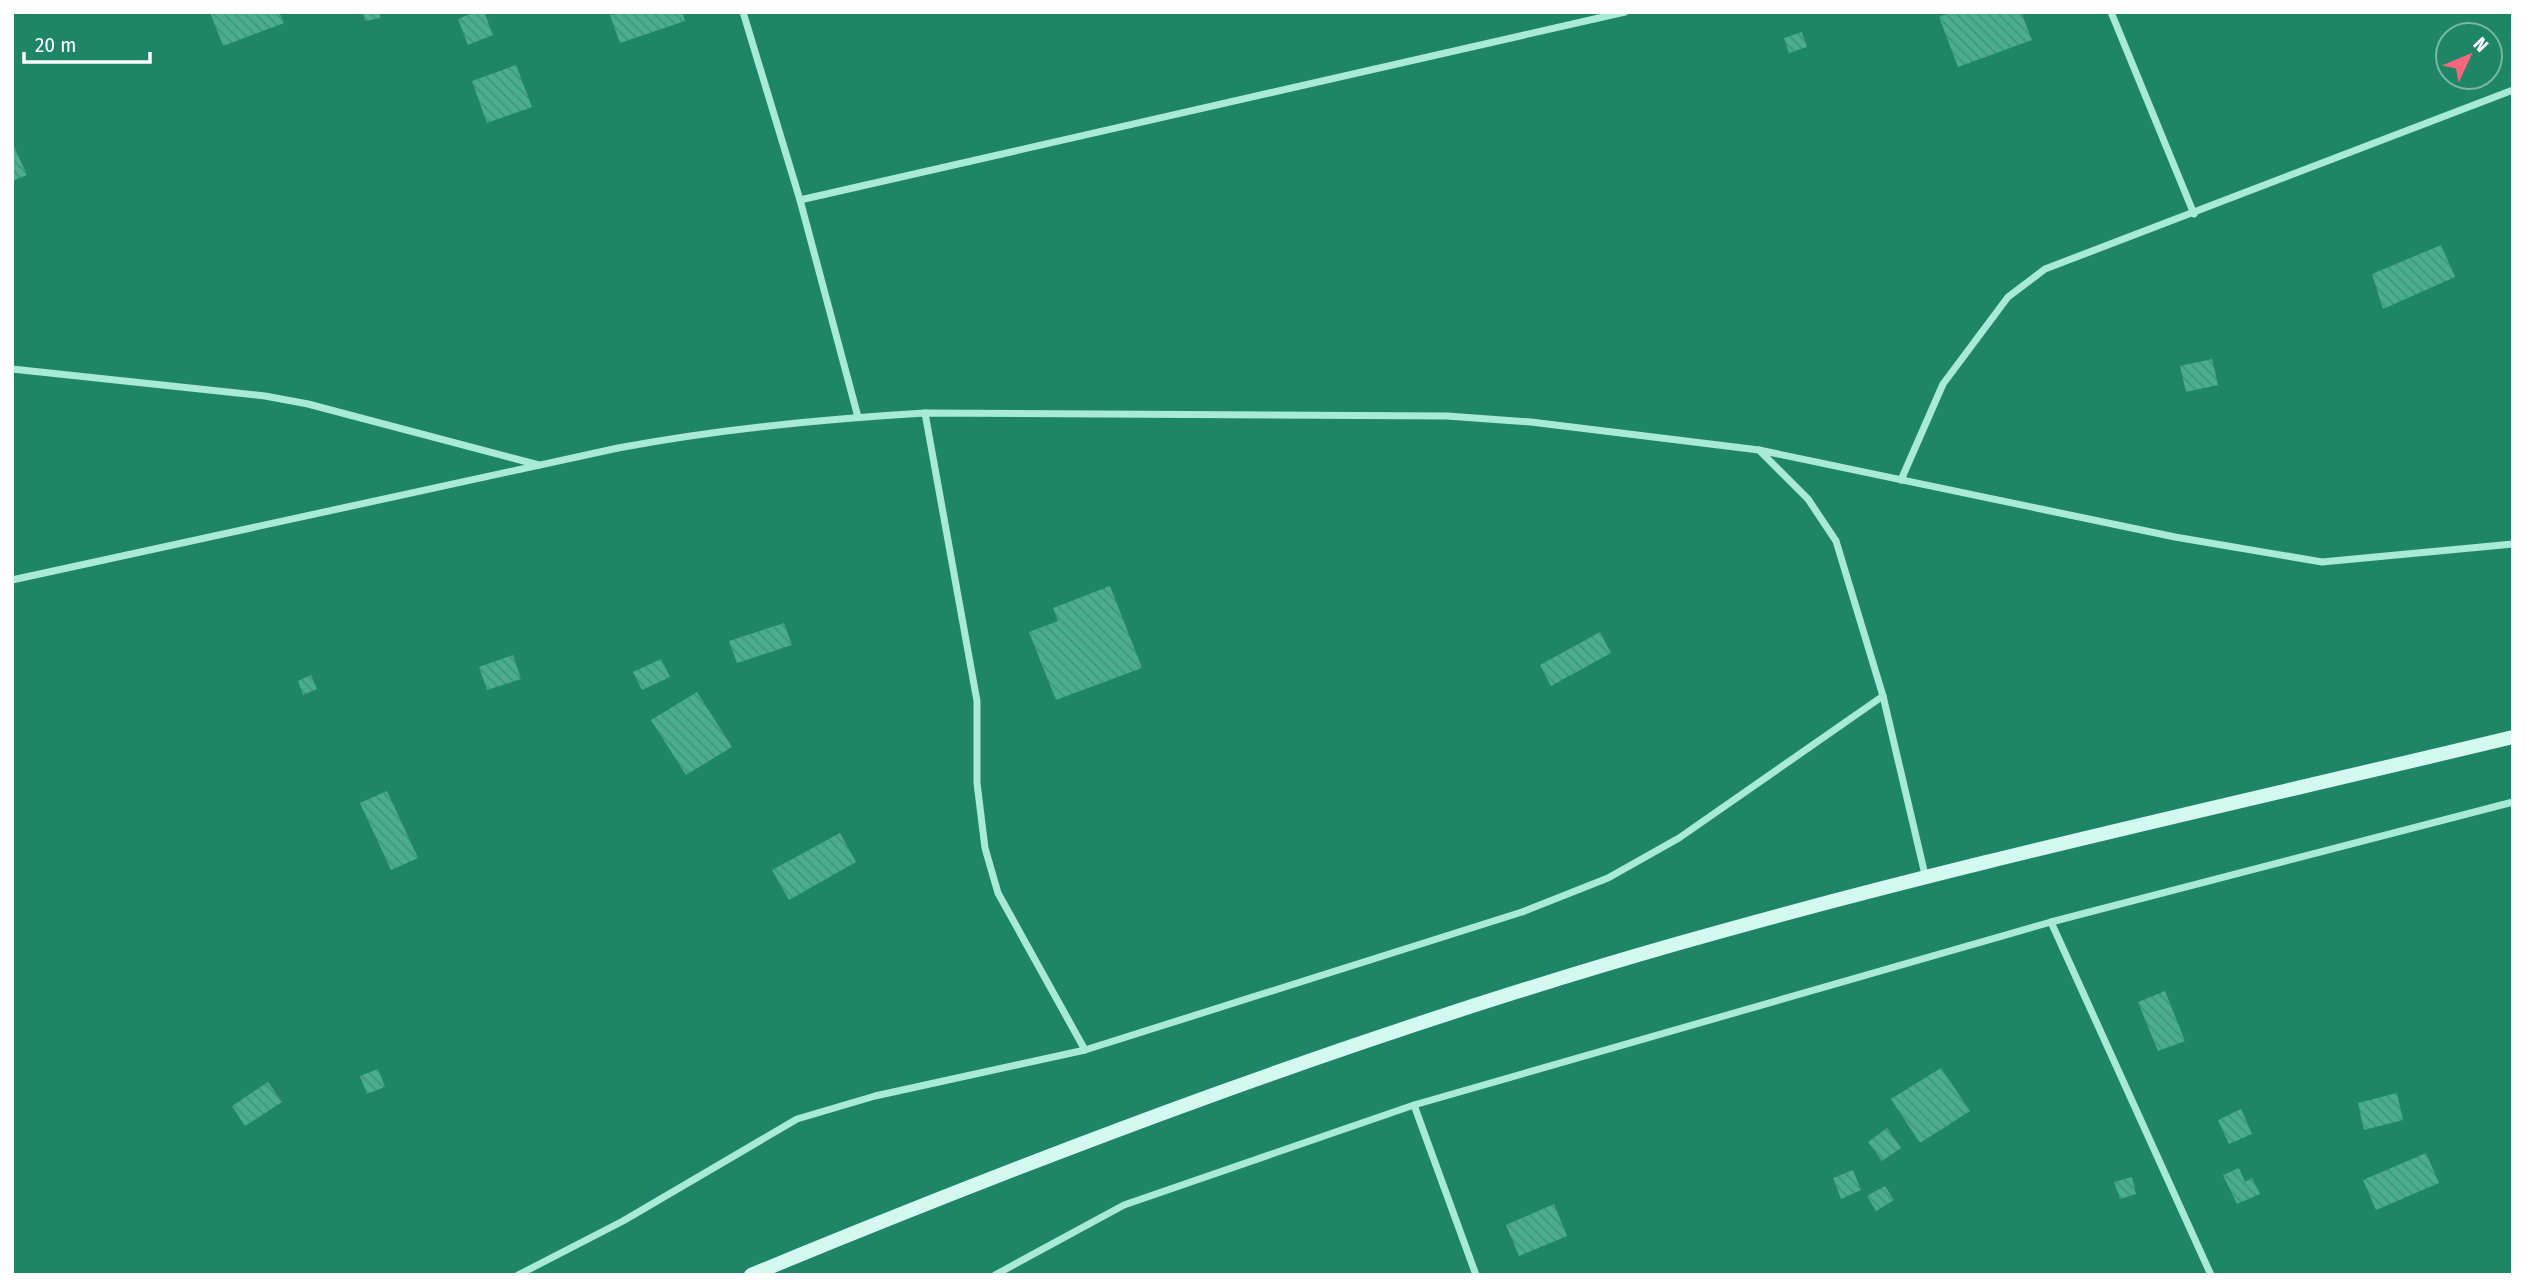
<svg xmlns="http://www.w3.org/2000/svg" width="2525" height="1287" viewBox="0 0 2525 1287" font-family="'Fira Sans Condensed',sans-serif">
  <defs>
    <pattern id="building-back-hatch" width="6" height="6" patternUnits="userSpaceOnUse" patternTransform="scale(1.75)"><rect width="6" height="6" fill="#48ae8f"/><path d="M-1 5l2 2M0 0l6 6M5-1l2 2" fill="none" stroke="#49917b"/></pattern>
  </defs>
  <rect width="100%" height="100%" fill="#1f8567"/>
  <g fill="url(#building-back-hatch)">
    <polygon points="210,12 279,12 284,23 223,46"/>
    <polygon points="363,12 380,12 380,18 365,21"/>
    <polygon points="475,12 484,12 493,35 468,45 458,19"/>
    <polygon points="618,12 682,12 685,21 620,43 610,15"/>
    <polygon points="1952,12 2021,12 2032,40 1958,67 1939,17"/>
    <polygon points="1802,32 1807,47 1789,53 1784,38"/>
    <polygon points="516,65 532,107 487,123 472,81"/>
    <polygon points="12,142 27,175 12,181"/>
    <polygon points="2441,245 2455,277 2383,309 2372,274"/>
    <polygon points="2212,359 2218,385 2186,392 2180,366"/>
    <polygon points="1110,586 1142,668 1056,700 1029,632 1058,621 1053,608"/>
    <polygon points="784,623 792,645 737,663 729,641"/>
    <polygon points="1600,632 1611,653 1551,686 1540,665"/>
    <polygon points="513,655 521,679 487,690 479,667"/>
    <polygon points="661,659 670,677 642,690 633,672"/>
    <polygon points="311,675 317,689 303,695 298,681"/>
    <polygon points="697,692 732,747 686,775 651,720"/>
    <polygon points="387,791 418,858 391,870 360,803"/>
    <polygon points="840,833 856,862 789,900 772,870"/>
    <polygon points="2165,991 2185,1041 2158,1051 2138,1002"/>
    <polygon points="1941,1068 1970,1111 1920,1143 1891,1099"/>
    <polygon points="378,1069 385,1087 367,1094 360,1076"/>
    <polygon points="268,1082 282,1102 245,1126 232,1106"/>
    <polygon points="2397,1093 2403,1120 2364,1130 2358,1103"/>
    <polygon points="2241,1109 2252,1134 2229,1144 2218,1120"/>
    <polygon points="1887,1128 1901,1148 1882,1161 1868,1142"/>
    <polygon points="2426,1153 2439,1183 2376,1210 2363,1180"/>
    <polygon points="2239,1168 2245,1182 2252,1178 2260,1194 2237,1204 2223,1175"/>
    <polygon points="1853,1170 1861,1190 1841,1199 1833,1178"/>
    <polygon points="2132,1177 2136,1194 2120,1199 2114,1182"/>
    <polygon points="1885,1186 1894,1200 1876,1211 1867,1196"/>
    <polygon points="1554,1204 1567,1236 1519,1256 1506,1225"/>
  </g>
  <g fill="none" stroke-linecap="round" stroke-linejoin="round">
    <g stroke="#a8ead5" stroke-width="7">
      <polyline points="743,12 800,200 858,417"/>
      <polyline points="2111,12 2194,214"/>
      <polyline points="800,200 1625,12"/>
      <polyline points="12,369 265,396 308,404 539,465"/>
      <polyline points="925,413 977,701 977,783 985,848 998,893 1085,1050"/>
      <polyline points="1759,450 2175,537 2322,562 2513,544"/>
      <polyline points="1901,480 1943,384 2008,297 2045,269 2513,90"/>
      <path d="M12 580 618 448C719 429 822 419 925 413L1447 416 1531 422 1759 450 1808 499 1836 541 1883 696 1926 879"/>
      <polyline points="2051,922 2211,1275"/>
      <polyline points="1414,1105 1476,1275"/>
      <polyline points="518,1275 623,1221 797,1119 875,1096 1085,1050 1522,912 1608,878 1679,838 1883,696"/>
      <polyline points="995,1275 1124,1205 1414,1105 2051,922 2513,802"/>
    </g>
    <path stroke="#d3f8ed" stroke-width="14" d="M751 1275C1054 1150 1361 1034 1676 944 1952 865 2234 804 2513 737"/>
  </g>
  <rect width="2525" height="1287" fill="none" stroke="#ffffff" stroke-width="28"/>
  <g transform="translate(2469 56) rotate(46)"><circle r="33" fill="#1f8567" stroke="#79b6a4" stroke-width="2"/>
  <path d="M0-5L12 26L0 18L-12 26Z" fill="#f8677d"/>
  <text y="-10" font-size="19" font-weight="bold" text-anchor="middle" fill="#ffffff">N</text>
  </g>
  <path d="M24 52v10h126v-10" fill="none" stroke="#ffffff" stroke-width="3.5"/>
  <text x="35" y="52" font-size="21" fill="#ffffff" stroke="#1f8567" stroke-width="5" paint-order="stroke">20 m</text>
</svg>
